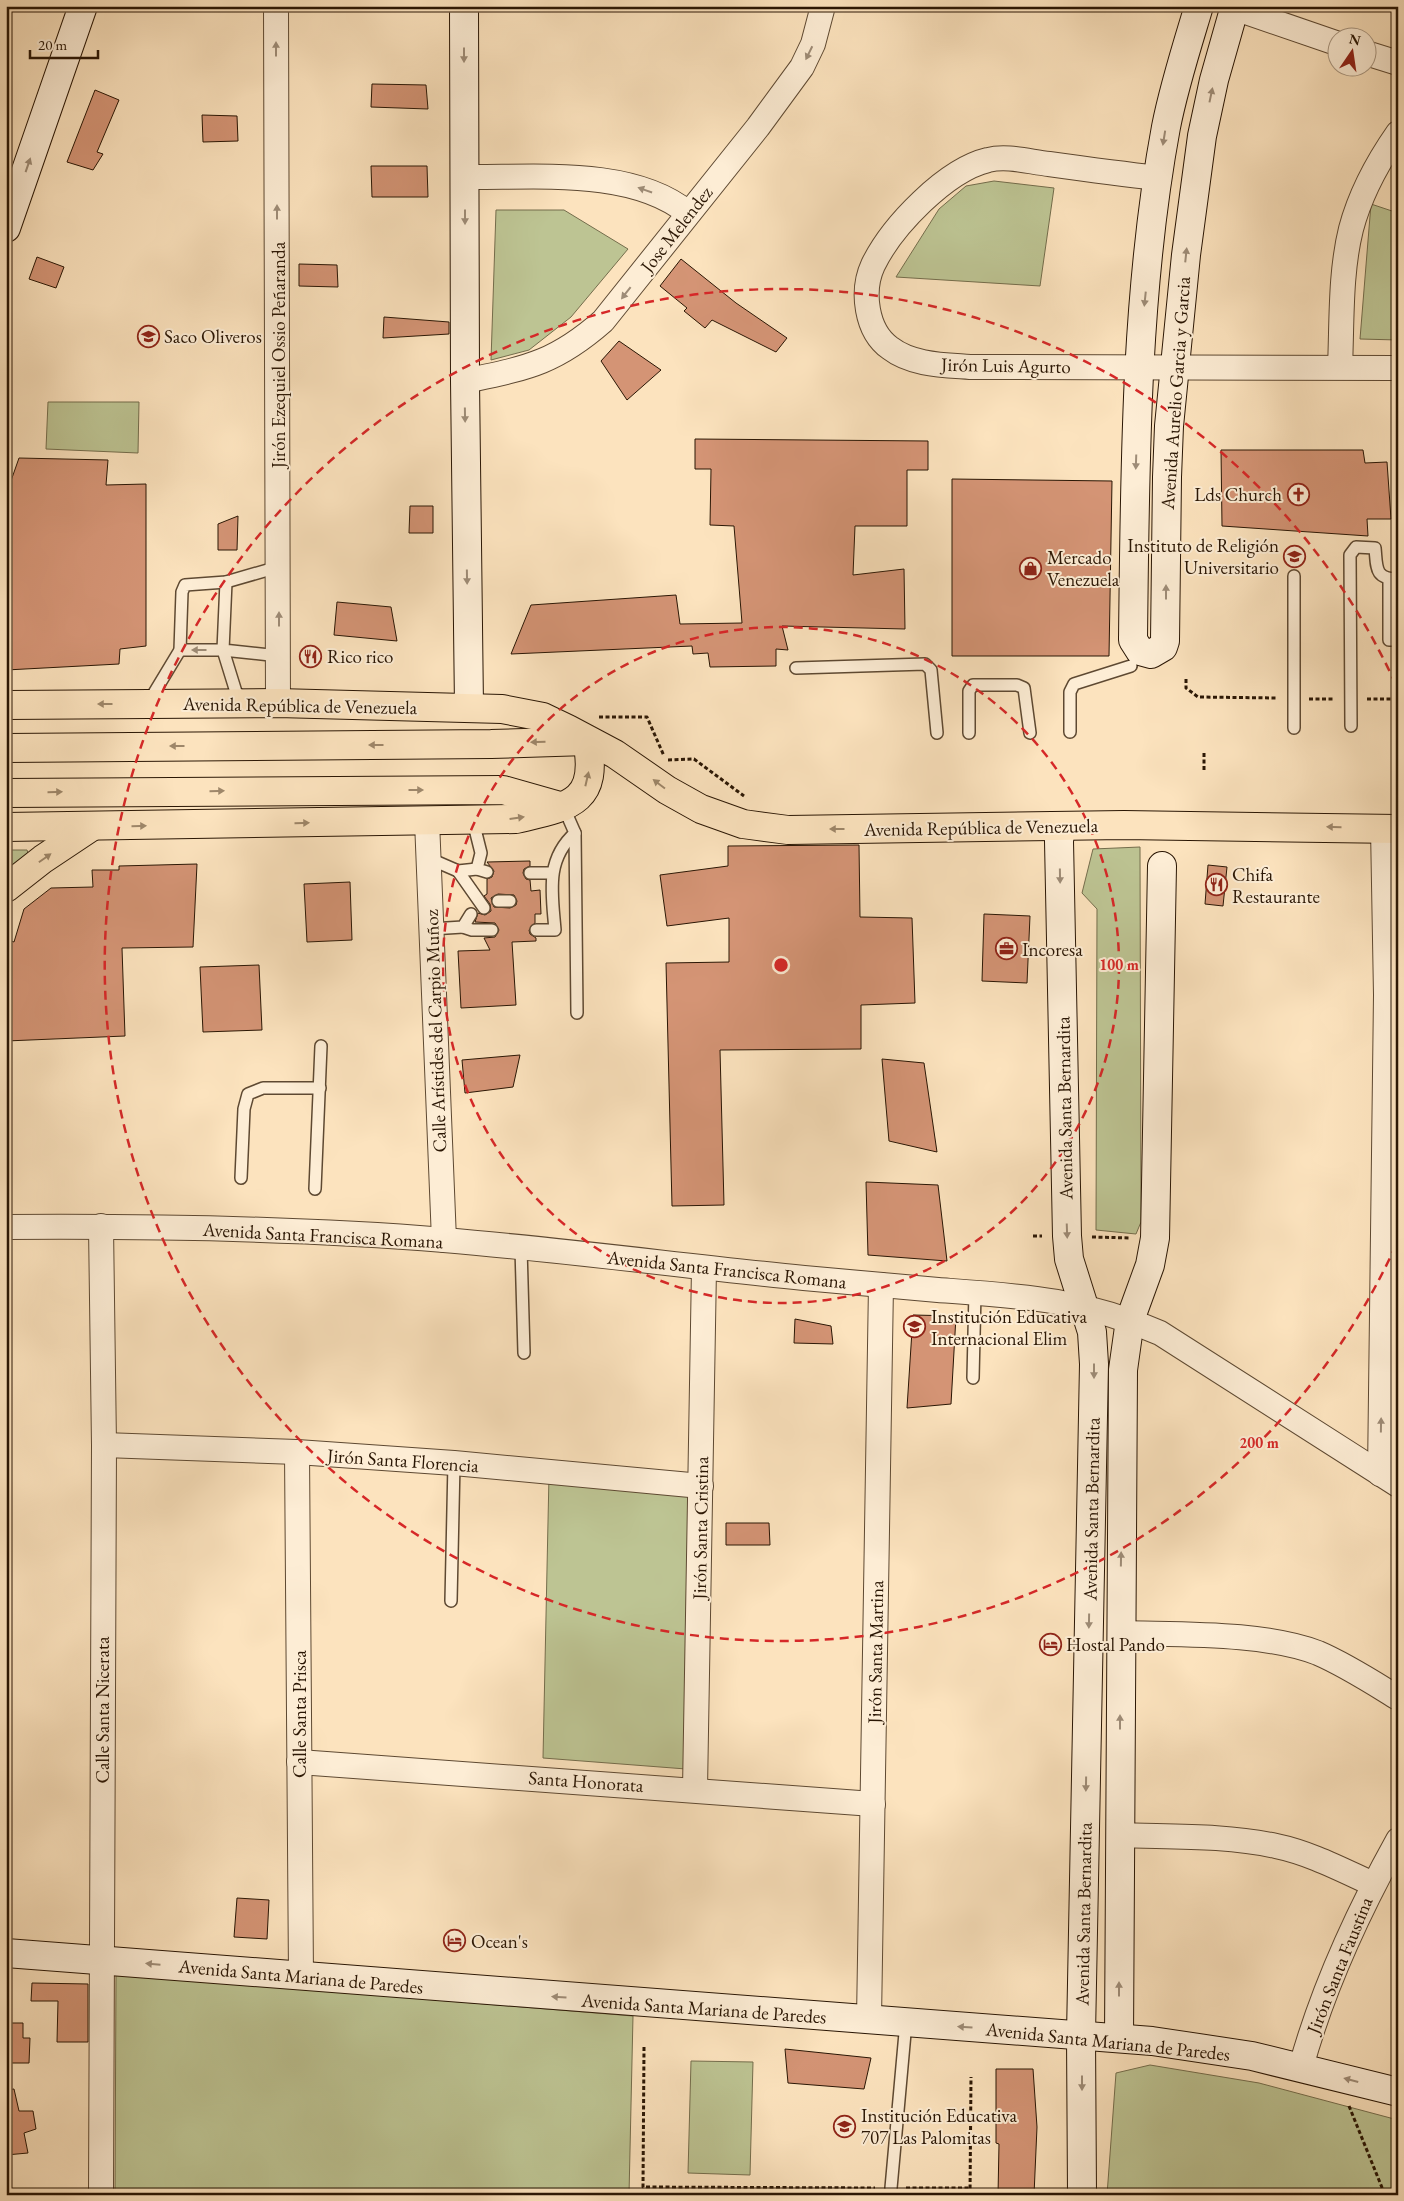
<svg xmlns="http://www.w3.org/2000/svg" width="1404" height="2201" viewBox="0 0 1404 2201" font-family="'EB Garamond',serif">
  <rect width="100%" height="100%" fill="#fce3be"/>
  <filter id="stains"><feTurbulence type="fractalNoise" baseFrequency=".004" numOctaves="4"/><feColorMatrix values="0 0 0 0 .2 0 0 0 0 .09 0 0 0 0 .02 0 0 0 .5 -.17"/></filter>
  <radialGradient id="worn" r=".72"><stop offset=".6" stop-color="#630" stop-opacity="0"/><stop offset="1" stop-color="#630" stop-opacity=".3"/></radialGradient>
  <g fill="#bdc493" stroke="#746d4c">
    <polygon points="994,181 1054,188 1040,286 896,277 939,209 966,186"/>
    <polygon points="1371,204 1398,213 1398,340 1360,339"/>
    <polygon points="496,210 564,210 628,249 571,317 529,350 491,360"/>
    <polygon points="48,402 139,402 138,453 46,449"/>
    <polygon points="1140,847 1141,1222 1136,1234 1096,1230 1097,909 1082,893 1093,849"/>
    <polygon points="6,850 27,850 28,853 6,872"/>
    <polygon points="549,1475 690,1492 686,1769 543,1758"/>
    <polygon points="116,1974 633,2016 629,2195 115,2195"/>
    <polygon points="691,2061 753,2062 750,2175 688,2173"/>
    <polygon points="1150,2065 1259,2083 1398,2120 1398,2195 1107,2195 1116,2073"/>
  </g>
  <g fill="#d49475" stroke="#2a1604" fill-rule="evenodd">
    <polygon points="372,84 426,85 428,109 371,107"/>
    <polygon points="95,90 119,100 97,152 103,154 93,170 67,162"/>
    <polygon points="202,115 237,116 238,141 203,142"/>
    <polygon points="371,166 427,166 428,197 372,197"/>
    <polygon points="37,257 64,267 56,288 29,279"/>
    <polygon points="681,259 736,303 787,338 776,352 712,320 705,328 684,311 687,308 660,286"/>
    <polygon points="299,264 337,265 338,287 299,286"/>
    <polygon points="384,317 449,322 449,334 383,338"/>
    <polygon points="619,341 661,370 627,400 601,361"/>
    <polygon points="695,439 928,441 928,470 907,470 907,526 855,526 853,575 904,569 905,629 782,626 788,650 776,649 776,666 710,667 708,653 693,654 692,646 511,654 531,605 676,595 680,624 742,623 734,526 710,525 711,469 695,469"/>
    <polygon points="1221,450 1363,450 1365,463 1387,462 1391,519 1367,519 1368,536 1222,526"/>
    <polygon points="19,458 108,460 106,485 146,484 146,646 120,649 119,664 6,670 6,495"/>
    <polygon points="952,479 1112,481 1109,656 952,656"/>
    <polygon points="410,506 433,506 433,533 409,533"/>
    <polygon points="238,516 237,550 218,550 218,524"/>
    <polygon points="337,602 391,607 397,641 334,635"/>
    <polygon points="859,845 860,917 912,918 915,1003 861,1005 861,1049 720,1050 724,1205 672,1206 666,963 729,962 729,918 667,926 660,875 728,866 728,846"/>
    <path d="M530 861V866L524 869 523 873 526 879 530 880 531 891 540 890 541 914H535V923L529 930 530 934 536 938V941L512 942 516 1005 461 1008 458 951 490 950 484 938 495 937 499 930 495 923 475 922 478 913 485 915 491 911 490 904 484 896 487 894V879L492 877 494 871 487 862ZM498 894 514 895 517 901 516 905 510 908 494 907 491 898Z"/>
    <polygon points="197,864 193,947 122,948 125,1036 6,1041 6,939 14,942 24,909 51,888 93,887 92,870 119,870 119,866"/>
    <polygon points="1208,865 1227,867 1223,906 1205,904"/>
    <polygon points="350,882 352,940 307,942 304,884"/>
    <polygon points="984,914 1030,916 1027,983 982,981"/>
    <polygon points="259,965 262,1030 203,1032 200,967"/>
    <polygon points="520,1055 513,1087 465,1093 462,1060"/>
    <polygon points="882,1059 924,1063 937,1152 889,1141"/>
    <polygon points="866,1182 938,1185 947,1261 868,1255"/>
    <polygon points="913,1315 956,1316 951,1404 907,1408"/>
    <polygon points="795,1319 831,1326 833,1344 794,1343"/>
    <polygon points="726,1523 769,1523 770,1545 726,1545"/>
    <polygon points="237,1898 269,1900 267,1939 234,1937"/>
    <polygon points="32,1983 88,1984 88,2042 57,2042 58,2001 31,2001"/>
    <polygon points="6,2023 23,2023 23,2038 30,2038 29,2063 6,2063"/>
    <polygon points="785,2049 871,2058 864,2089 788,2083"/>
    <polygon points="996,2069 1033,2069 1037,2127 1034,2195 998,2195 999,2144 996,2143"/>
    <polygon points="14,2089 19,2111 33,2111 36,2129 24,2133 28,2153 6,2155 6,2090"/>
  </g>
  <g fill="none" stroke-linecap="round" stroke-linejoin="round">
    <defs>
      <g id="lane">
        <polyline points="1294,576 1294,728"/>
        <polyline points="1389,579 1389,640 1398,640"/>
        <polyline points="226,582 223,650 279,656"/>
        <polyline points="180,650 223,650 236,692 244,700"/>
        <polyline points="796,668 925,664 931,670 937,733"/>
        <polyline points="148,703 180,650 182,592 185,585 226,582 278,567"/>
        <path d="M1351 726 1350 555 1356 547 1375 548C1377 567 1374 579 1398 579"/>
        <polyline points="1070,732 1070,692 1074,684 1131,666"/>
        <polyline points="969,733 969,691 973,685 1017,685 1024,688 1030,733"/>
        <polyline points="473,821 481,853 477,869 487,872"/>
        <polyline points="575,833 577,1013"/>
        <polyline points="428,858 458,871 477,869"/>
        <polyline points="458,871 484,908"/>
        <polyline points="530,873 552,873"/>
        <polyline points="498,901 510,901"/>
        <polyline points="463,927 472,930 492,930"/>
        <polyline points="431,929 463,927 471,914"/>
        <path d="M536 930H555C552 893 545 860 575 833L564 808"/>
        <polyline points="241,1178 244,1109 248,1094 263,1088 320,1088"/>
        <polyline points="315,1189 321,1046"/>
        <polyline points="521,1248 524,1353"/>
        <polyline points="973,1378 975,1292"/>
        <polyline points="451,1601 454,1463"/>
        <polyline points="891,2188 906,2022"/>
      </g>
      <g id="street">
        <polyline points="276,6 278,703"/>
        <polyline points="1234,8 1336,43"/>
        <polyline points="1366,53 1398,63"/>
        <path d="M464 177C534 178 632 167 688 213"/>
        <path d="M1158 178C1122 174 1085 169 1049 164 1030 162 1007 155 988 160 946 170 892 226 873 265 861 291 866 331 890 348 912 365 944 365 970 367L1398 368"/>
        <path d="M1340 367C1342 322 1340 273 1351 229 1360 195 1377 163 1398 133"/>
        <path d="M465 381C526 368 554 364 603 321L758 127 802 67 813 44 823 6"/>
        <polyline points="427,821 444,1240"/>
        <polyline points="101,1226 104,1445 101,2195"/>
        <path d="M6 1227C152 1226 299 1228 444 1240 564 1250 684 1266 804 1278 849 1282 893 1286 938 1290 1021 1296 1083 1299 1160 1333L1398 1485"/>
        <polyline points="104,1445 297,1452 454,1463 701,1486"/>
        <polyline points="297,1452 301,1976"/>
        <polyline points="1380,1474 1386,995 1383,828"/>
        <path d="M1121 1633C1179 1635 1264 1632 1318 1653 1346 1665 1372 1682 1398 1698"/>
        <polyline points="299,1762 873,1804"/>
        <polyline points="695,1789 704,1268"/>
        <path d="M1119 1835C1171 1837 1225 1835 1276 1846 1310 1853 1342 1870 1373 1884"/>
        <polyline points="869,2019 881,1285"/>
        <path d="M1301 2067C1323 1987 1358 1912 1398 1840"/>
      </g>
      <g id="secondary">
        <polyline points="464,6 465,381 469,707"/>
        <path d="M1199 6C1187 46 1174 86 1166 127 1135 294 1135 470 1133 640L1140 651 1151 654 1163 647 1165 641 1167 477 1169 426 1186 255 1202 136 1214 80 1235 6"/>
        <polyline points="6,228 83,6"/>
        <polyline points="1061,827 1059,841 1067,1236 1069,1259 1092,1332 1094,1364 1081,2035 1082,2195"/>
        <polyline points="6,1953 1152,2041 1252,2056 1398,2092"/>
        <polyline points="1119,2038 1123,1370 1130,1320 1150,1265 1155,1238 1162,866"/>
      </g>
      <g id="primary">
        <polyline points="6,705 278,703 502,709 543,717 568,729 615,754 667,790 701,809 743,824 788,830 1124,825 1398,829"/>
        <polyline points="6,748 491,744 587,741"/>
        <polyline points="6,793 503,790 563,807"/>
        <path d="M6 827 516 819C567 807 600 804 587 741"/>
        <polyline points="6,888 43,859 91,827"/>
      </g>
    </defs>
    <use href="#lane" stroke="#5e4932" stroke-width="14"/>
    <use href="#street" stroke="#5e4932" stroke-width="26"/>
    <use href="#secondary" stroke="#2a1604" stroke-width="30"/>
    <use href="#primary" stroke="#2a1604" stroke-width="30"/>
    <g stroke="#2a1604" stroke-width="3" stroke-dasharray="4 2.5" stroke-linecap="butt">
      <polyline points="1186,679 1186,688 1198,697 1278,698"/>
      <polyline points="1309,699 1335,699"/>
      <polyline points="1367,699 1398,699"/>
      <polyline points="599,717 647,717 664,756"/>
      <polyline points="1204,753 1204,770"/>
      <polyline points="668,760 694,759 744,796"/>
      <polyline points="1033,1236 1042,1236"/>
      <polyline points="1092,1237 1131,1238"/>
      <polyline points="644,2047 643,2187 875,2188"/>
      <polyline points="1349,2106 1385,2195"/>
      <polyline points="906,2188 970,2188"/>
      <polyline points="970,2195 971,2077"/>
    </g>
    <use href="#lane" stroke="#fdedd5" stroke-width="11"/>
    <use href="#street" stroke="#fdedd5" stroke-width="24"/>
    <use href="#secondary" stroke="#fdedd5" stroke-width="28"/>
    <use href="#primary" stroke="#fce3be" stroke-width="28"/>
  </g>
  <defs><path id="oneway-solid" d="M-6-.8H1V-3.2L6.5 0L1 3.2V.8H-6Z" transform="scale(1.25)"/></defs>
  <g fill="#9e8c77">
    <use href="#oneway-solid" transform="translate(276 49) rotate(-90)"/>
    <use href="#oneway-solid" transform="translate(809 53) rotate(116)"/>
    <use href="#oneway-solid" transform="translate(464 55) rotate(90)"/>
    <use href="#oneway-solid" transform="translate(1211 95) rotate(-78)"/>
    <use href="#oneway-solid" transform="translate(1164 138) rotate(99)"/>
    <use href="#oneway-solid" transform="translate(28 165) rotate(-71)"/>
    <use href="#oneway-solid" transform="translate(645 190) rotate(-161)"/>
    <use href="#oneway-solid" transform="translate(277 212) rotate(-90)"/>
    <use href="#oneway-solid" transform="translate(465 217) rotate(90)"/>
    <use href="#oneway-solid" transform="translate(1186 255) rotate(-84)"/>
    <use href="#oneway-solid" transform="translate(626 293) rotate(128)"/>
    <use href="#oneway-solid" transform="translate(1145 299) rotate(96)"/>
    <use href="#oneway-solid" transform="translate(465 415) rotate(89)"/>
    <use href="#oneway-solid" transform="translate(1136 462) rotate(92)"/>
    <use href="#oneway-solid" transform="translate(467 577) rotate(89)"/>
    <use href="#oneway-solid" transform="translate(1166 592) rotate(-90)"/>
    <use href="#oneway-solid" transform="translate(279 619) rotate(-90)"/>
    <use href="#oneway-solid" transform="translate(199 650) rotate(-180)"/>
    <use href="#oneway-solid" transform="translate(1060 876) rotate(89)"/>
    <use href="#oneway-solid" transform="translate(1067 1231) rotate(88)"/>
    <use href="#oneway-solid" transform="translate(1094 1371) rotate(90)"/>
    <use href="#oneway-solid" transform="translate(1381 1425) rotate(-89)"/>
    <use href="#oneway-solid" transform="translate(1121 1559) rotate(-89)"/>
    <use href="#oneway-solid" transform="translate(1089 1621) rotate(91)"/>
    <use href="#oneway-solid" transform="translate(1120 1722) rotate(-90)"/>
    <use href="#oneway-solid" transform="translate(1086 1784) rotate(91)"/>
    <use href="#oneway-solid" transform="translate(153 1964) rotate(-175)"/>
    <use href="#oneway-solid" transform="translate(1119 1989) rotate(-90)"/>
    <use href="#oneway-solid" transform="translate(559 1997) rotate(-176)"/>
    <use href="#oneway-solid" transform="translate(965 2027) rotate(-176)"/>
    <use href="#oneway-solid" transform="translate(1351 2080) rotate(-165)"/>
    <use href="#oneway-solid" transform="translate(1082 2083) rotate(90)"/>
  </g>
  <g fill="#9e876a">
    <use href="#oneway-solid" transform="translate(105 704) rotate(180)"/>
    <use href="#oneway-solid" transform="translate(538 742) rotate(178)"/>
    <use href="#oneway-solid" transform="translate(376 745) rotate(180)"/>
    <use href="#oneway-solid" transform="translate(177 746) rotate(180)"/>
    <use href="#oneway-solid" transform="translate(587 779) rotate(-77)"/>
    <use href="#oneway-solid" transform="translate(659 784) rotate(-143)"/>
    <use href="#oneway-solid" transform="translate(416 790)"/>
    <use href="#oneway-solid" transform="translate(217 791) rotate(-1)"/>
    <use href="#oneway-solid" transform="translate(55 792) rotate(-1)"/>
    <use href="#oneway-solid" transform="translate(517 818) rotate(-8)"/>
    <use href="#oneway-solid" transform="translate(302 823) rotate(-1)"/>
    <use href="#oneway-solid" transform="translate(139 826) rotate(-1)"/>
    <use href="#oneway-solid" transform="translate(1334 827) rotate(-179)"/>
    <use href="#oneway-solid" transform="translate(837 829) rotate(180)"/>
    <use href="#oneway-solid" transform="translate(45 858) rotate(-35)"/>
  </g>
  <g fill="none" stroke="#d62828" stroke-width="2.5" stroke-dasharray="9 6">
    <circle cx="781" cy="965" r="338"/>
    <path d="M1396 1245A676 676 0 1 1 1396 685"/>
  </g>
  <defs>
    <symbol id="school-ring" viewBox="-11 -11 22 22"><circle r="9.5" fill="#fdedd5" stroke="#8f2418" stroke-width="1.5"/><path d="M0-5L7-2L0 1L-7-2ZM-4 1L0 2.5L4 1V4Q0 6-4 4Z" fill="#8f2418"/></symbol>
    <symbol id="church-ring" viewBox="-11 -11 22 22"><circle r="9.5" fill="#fdedd5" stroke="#8f2418" stroke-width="1.5"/><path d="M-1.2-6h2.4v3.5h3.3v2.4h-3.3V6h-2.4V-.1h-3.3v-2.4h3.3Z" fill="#8f2418"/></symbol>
    <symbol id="university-ring" viewBox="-11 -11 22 22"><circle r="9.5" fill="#fdedd5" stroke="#8f2418" stroke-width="1.5"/><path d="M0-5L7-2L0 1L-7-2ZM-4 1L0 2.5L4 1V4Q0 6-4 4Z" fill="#8f2418"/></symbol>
    <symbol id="shop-ring" viewBox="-11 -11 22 22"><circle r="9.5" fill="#fdedd5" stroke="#8f2418" stroke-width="1.5"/><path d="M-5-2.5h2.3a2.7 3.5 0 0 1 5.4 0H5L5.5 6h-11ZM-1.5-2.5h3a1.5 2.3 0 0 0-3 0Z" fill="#8f2418"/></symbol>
    <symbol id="restaurant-ring" viewBox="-11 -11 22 22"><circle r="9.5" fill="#fdedd5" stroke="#8f2418" stroke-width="1.5"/><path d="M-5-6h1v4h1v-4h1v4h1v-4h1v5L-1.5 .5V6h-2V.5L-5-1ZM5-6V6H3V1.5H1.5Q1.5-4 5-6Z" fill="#8f2418"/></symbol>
    <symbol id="office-ring" viewBox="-11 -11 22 22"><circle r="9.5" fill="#fdedd5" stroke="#8f2418" stroke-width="1.5"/><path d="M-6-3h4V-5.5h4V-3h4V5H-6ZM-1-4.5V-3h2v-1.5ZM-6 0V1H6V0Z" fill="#8f2418"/></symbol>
    <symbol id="hotel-ring" viewBox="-11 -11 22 22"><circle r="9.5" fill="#fdedd5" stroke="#8f2418" stroke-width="1.5"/><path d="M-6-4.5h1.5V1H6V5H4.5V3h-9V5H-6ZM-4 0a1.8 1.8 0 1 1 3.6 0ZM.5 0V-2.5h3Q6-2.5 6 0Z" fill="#8f2418"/></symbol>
  </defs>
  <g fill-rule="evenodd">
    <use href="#school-ring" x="136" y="324" width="25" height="25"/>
    <use href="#church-ring" x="1286" y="482" width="25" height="25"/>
    <use href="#university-ring" x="1282" y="544" width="25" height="25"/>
    <use href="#shop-ring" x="1018" y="556" width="25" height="25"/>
    <use href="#restaurant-ring" x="298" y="644" width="25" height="25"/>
    <use href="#restaurant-ring" x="1204" y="872" width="25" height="25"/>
    <use href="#office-ring" x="994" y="936" width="25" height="25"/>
    <use href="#school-ring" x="902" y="1314" width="25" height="25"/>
    <use href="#hotel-ring" x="1038" y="1632" width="25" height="25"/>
    <use href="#hotel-ring" x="442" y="1928" width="25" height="25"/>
    <use href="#school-ring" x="832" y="2114" width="25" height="25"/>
  </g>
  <g text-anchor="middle" stroke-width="4" stroke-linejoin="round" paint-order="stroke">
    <g font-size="19" fill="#2a1604" stroke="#fdedd5">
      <text transform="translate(676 229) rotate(-52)" y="7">Jose Melendez</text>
      <text transform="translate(278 355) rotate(-90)" y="7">Jirón Ezequiel Ossio Peñaranda</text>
      <text transform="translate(1006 365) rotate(1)" y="7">Jirón Luis Agurto</text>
      <text transform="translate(1175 393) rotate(-86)" y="7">Avenida Aurelio Garcia y Garcia</text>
      <text transform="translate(300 705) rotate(1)" y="7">Avenida República de Venezuela</text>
      <text transform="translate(981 827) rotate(-1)" y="7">Avenida República de Venezuela</text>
      <text transform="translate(435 1031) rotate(-92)" y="7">Calle Arístides del Carpio Muñoz</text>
      <text transform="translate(1064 1108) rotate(-91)" y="7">Avenida Santa Bernardita</text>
      <text transform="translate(323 1235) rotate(3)" y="7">Avenida Santa Francisca Romana</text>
      <text transform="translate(727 1269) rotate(6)" y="7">Avenida Santa Francisca Romana</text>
      <text transform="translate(403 1460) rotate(4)" y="7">Jirón Santa Florencia</text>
      <text transform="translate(1091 1509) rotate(-89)" y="7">Avenida Santa Bernardita</text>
      <text transform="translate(700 1528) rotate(-89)" y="7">Jirón Santa Cristina</text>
      <text transform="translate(875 1652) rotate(-89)" y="7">Jirón Santa Martina</text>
      <text transform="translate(102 1710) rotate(-90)" y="7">Calle Santa Nicerata</text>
      <text transform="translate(299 1714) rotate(-90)" y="7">Calle Santa Prisca</text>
      <text transform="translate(586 1781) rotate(4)" y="7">Santa Honorata</text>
      <text transform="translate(1083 1914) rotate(-89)" y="7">Avenida Santa Bernardita</text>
      <text transform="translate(1339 1965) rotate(-68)" y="7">Jirón Santa Faustina</text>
      <text transform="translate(301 1976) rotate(5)" y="7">Avenida Santa Mariana de Paredes</text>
      <text transform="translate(704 2008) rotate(4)" y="7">Avenida Santa Mariana de Paredes</text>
      <text transform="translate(1108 2041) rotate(6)" y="7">Avenida Santa Mariana de Paredes</text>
    </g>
    <g font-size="19" fill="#2a1604" stroke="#fdedd5" text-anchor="start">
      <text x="164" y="343">Saco Oliveros</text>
      <text x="1282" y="501" text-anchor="end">Lds Church</text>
      <text x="1279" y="552" text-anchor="end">Instituto de Religión<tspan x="1279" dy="22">Universitario</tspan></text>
      <text x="1047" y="564">Mercado<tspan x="1047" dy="22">Venezuela</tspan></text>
      <text x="327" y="663">Rico rico</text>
      <text x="1232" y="881">Chifa<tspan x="1232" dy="22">Restaurante</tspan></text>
      <text x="1022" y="956">Incoresa</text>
      <text x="931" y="1323">Institución Educativa<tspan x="931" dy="22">Internacional Elim</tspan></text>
      <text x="1066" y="1651">Hostal Pando</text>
      <text x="471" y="1948">Ocean's</text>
      <text x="861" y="2122">Institución Educativa<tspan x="861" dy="22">707 Las Palomitas</tspan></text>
    </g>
  </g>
  <circle cx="781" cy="965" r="8" fill="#d62828" stroke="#fdedd5" stroke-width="2.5"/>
  <g font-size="15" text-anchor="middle" font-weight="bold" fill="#d62828" stroke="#fdedd5" stroke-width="4" stroke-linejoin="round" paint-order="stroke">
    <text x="1119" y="970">100 m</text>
    <text x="1259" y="1448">200 m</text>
  </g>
  <rect width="1404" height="2201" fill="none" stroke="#fce3be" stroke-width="25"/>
  <rect x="8" y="8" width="1389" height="2186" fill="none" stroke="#2a1604" stroke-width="2.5"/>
  <rect x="12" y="12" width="1379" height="2176" fill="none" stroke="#2a1604"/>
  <g transform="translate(1352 52) rotate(13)"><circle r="24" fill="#fdedd5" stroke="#a99781"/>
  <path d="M0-4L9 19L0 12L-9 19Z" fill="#8f2418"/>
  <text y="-8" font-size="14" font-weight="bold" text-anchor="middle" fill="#2a1604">N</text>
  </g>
  <path d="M30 50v8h68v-8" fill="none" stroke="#2a1604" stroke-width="2.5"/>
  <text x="38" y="50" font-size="15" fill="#2a1604" stroke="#fdedd5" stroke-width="4" paint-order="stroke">20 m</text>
  <rect width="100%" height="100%" filter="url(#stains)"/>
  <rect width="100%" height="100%" fill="url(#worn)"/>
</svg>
